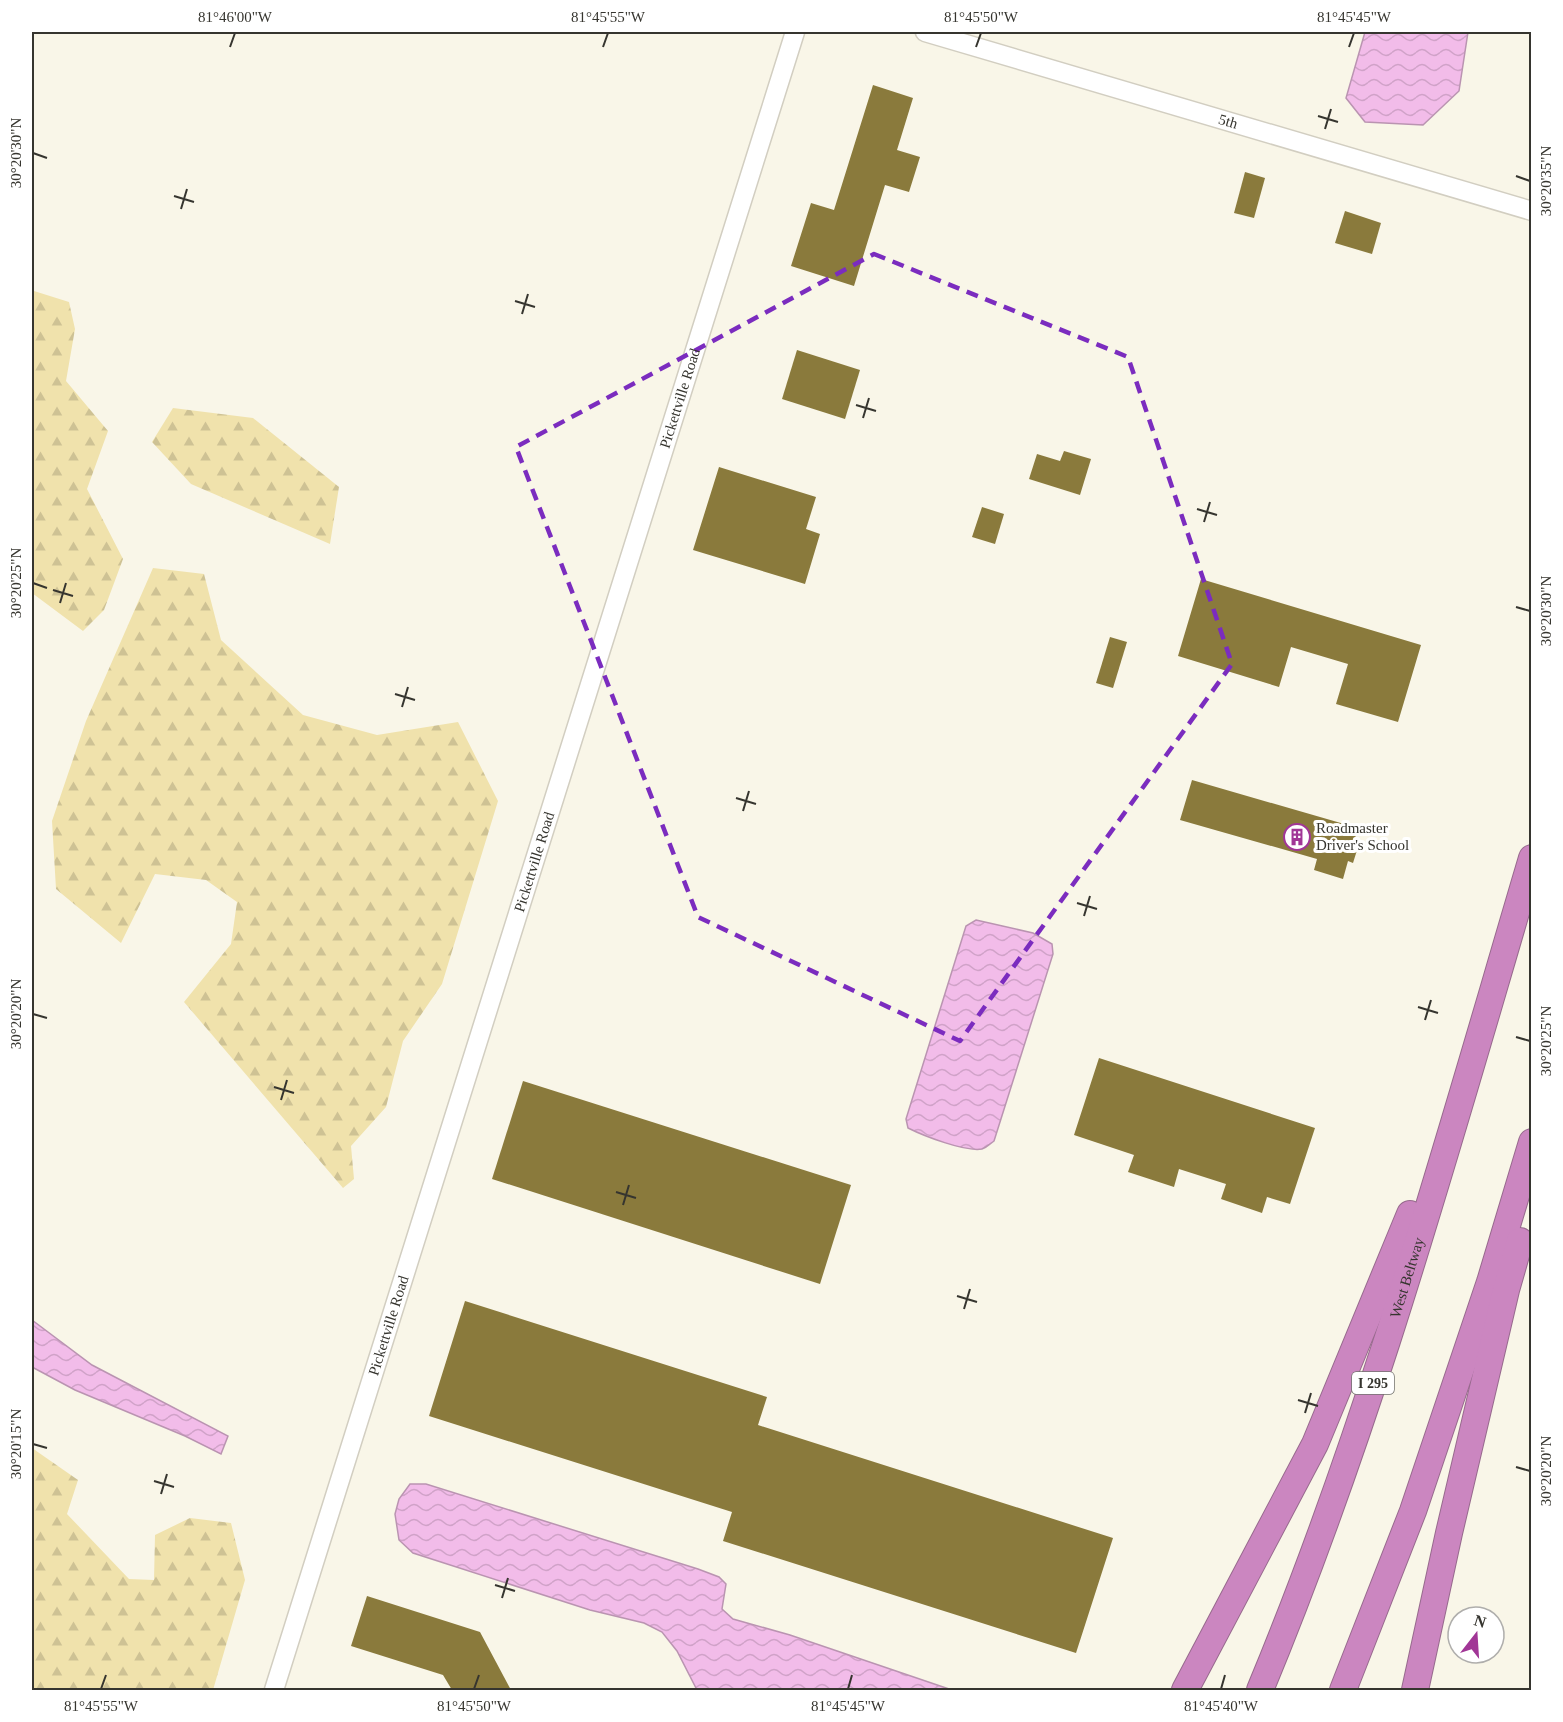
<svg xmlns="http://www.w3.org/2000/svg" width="1563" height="1722" viewBox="0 0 1563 1722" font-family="'Times New Roman',serif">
  <defs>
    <pattern id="forest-firs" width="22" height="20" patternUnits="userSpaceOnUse" patternTransform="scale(1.5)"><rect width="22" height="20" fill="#f0e2ac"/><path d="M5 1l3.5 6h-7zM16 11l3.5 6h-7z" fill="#cec294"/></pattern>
    <pattern id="water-waves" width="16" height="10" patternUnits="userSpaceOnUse" patternTransform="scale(1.5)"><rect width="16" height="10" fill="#f2bce9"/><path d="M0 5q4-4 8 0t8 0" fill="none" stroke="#d0a2c8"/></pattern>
  </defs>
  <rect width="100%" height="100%" fill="#f9f6e8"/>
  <g fill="url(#forest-firs)">
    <polygon points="34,291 69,302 75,329 66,381 108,431 87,489 123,559 104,610 83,631 32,593 32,293"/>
    <polygon points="173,408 253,418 339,487 330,544 191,484 152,442"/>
    <polygon points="153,568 204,574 221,640 303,715 377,735 458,722 498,801 442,984 403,1041 386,1107 351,1146 354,1179 343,1188 184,1002 231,944 237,902 206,880 155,874 121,943 56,889 52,821 86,721"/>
    <polygon points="32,1448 78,1480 67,1514 129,1579 154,1580 155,1535 190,1518 231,1523 245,1580 213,1690 32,1690"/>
  </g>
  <g fill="url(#water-waves)" stroke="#ba94b1" stroke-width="1.5">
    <polygon points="1365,32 1468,32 1459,91 1423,125 1365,122 1346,98"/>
    <path d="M976 920 1033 933 1052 944 1053 954 994 1141C991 1143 986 1148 982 1149 965 1152 924 1136 908 1128L906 1119 966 926Z"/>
    <polygon points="32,1320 92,1365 228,1436 221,1454 185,1436 75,1390 32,1367"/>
    <polygon points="410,1484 426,1484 698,1569 719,1577 726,1584 722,1609 733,1619 790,1635 952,1690 697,1690 677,1651 662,1632 644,1623 590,1610 413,1553 399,1540 395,1514 399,1499"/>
  </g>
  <g fill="#8a7a3c">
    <polygon points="873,85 913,98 897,150 920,157 909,192 885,185 854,286 791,266 811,203 834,210"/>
    <polygon points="1245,172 1265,178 1254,218 1234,213"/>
    <polygon points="1345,211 1381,223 1372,254 1335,243"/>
    <polygon points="797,350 860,370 845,419 782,399"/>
    <polygon points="1064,451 1091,459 1080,495 1029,479 1037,454 1060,461"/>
    <polygon points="719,467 816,497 806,529 820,534 805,584 693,550"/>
    <polygon points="982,507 1004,514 995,544 972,537"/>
    <polygon points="1201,579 1421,645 1398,722 1336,704 1348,664 1291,647 1279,687 1178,656"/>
    <polygon points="1110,637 1127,642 1113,688 1096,683"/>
    <polygon points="1192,780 1358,828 1353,845 1358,847 1353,863 1348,861 1343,879 1314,870 1317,859 1180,820"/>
    <polygon points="1099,1058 1315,1128 1290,1204 1267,1197 1262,1213 1221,1199 1226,1184 1179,1169 1174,1187 1128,1172 1134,1155 1074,1135"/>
    <polygon points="523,1081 851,1185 820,1284 492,1179"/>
    <polygon points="465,1301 767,1397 758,1425 1113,1538 1076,1653 723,1541 732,1512 429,1416"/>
    <polygon points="367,1596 480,1632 511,1690 452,1690 443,1675 351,1646"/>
  </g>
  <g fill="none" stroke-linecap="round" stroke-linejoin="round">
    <defs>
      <g id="minor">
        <path id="s1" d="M925 32 1532 211"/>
        <path id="s2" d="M274 1690 795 32"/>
      </g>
      <g id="highway">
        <polyline points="1185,1690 1315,1444 1410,1214"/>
        <path id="s3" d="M1260 1690C1372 1421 1449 1138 1532 858"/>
        <polyline points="1343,1690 1413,1511 1490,1282 1532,1142"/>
        <polyline points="1415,1690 1449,1533 1506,1290 1520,1241"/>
      </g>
    </defs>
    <use href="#minor" stroke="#d2cec1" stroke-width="21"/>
    <use href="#highway" stroke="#976a8d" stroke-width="28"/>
    <use href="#minor" stroke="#fff" stroke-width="18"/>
    <use href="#highway" stroke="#cb86c0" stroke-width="26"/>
  </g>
  <path fill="none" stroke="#7b2cbf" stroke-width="4.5" stroke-dasharray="12 8" stroke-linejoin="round" d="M874 254 1128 357 1232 664 960 1041 698 917 516 447Z"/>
  <path fill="none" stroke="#36352f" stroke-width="2" d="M230 47 235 33M603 47 608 33M976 47 981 33M1349 47 1354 33M1318 116 1338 122M1325 129 1331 109M33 153 47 158M1516 176 1530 181M174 196 194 202M181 209 187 189M515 301 535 307M522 314 528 294M856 405 876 411M863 418 869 398M1197 509 1217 515M1204 522 1210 502M33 583 47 588M53 590 73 596M60 603 66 583M1516 607 1530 611M395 694 415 700M402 707 408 687M736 798 756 804M743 811 749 791M1077 903 1097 909M1084 916 1090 896M1418 1007 1438 1013M33 1014 47 1018M1425 1020 1431 1000M1516 1037 1530 1041M274 1087 294 1093M281 1100 287 1080M616 1192 636 1198M623 1205 629 1185M957 1296 977 1302M964 1309 970 1289M1298 1400 1318 1406M1305 1413 1311 1393M33 1444 47 1448M1516 1467 1530 1471M154 1481 174 1487M161 1494 167 1474M495 1585 515 1591M502 1598 508 1578M101 1689 106 1675M474 1689 479 1675M848 1689 852 1675M1221 1689 1225 1675"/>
  <defs>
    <symbol id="building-ring" viewBox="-11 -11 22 22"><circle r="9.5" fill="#fff" stroke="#a13696" stroke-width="1.5"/><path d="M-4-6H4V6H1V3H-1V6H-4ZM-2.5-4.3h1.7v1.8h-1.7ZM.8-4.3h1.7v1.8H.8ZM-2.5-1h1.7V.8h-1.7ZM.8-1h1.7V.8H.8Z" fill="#a13696"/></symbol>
  </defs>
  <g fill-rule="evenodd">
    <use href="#building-ring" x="1282" y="822" width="30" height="30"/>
  </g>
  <g text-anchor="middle" stroke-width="6" stroke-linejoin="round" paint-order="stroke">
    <rect fill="#fff" stroke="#72726d" stroke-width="1.5" x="1352" y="1372" width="42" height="22" rx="4.5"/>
    <g font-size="14" font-weight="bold" fill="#36352f">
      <text x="1373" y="1388">I 295</text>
    </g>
    <g font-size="15" fill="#36352f" stroke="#fff">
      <text dy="5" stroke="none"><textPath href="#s1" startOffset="316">5th</textPath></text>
      <text dy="5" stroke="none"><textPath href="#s2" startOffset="1354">Pickettville Road</textPath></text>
      <text dy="5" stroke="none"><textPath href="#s2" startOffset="868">Pickettville Road</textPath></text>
      <text dy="5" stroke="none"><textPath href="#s3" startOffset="438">West Beltway</textPath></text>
      <text dy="5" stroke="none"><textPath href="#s2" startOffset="382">Pickettville Road</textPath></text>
    </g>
    <g font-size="15" fill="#36352f" stroke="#fff" text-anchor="start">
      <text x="1316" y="833">Roadmaster<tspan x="1316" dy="17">Driver's School</tspan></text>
    </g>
  </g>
  <rect width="1563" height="1722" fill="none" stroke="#ffffff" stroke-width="66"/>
  <g transform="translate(1476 1635) rotate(17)"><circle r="28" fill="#ffffff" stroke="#afaeac" stroke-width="1.5"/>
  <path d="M0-4.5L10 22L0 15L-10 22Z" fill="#a13696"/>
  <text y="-9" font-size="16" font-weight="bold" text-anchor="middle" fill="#36352f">N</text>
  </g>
  <rect x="33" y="33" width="1497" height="1656" fill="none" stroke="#36352f" stroke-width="2"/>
  <g font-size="15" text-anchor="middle" fill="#36352f">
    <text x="235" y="22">81°46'00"W</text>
    <text x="608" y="22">81°45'55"W</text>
    <text x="981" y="22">81°45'50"W</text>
    <text x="1354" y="22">81°45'45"W</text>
    <text transform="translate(16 153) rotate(-90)" y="5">30°20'30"N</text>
    <text transform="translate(1546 181) rotate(-90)" y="5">30°20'35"N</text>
    <text transform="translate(16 583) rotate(-90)" y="5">30°20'25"N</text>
    <text transform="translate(1546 611) rotate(-90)" y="5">30°20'30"N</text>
    <text transform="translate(16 1014) rotate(-90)" y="5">30°20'20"N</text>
    <text transform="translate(1546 1041) rotate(-90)" y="5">30°20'25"N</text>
    <text transform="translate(16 1444) rotate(-90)" y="5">30°20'15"N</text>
    <text transform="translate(1546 1471) rotate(-90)" y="5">30°20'20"N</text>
    <text x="101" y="1711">81°45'55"W</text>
    <text x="474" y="1711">81°45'50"W</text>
    <text x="848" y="1711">81°45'45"W</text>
    <text x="1221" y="1711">81°45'40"W</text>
  </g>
</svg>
